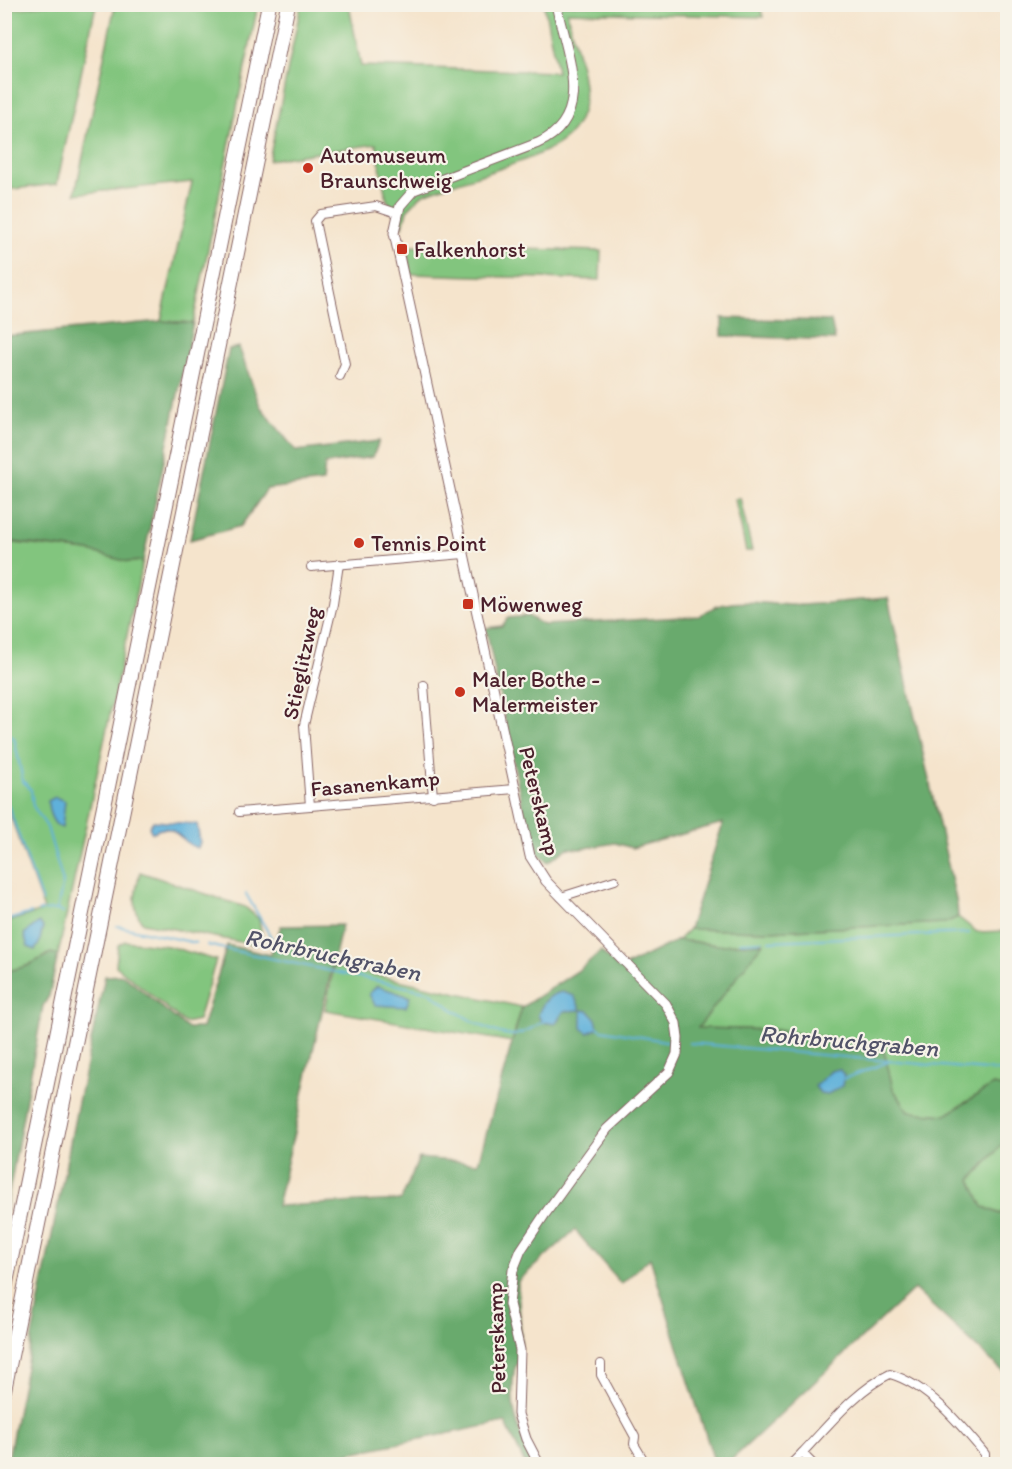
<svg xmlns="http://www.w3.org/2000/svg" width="1012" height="1469" viewBox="0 0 1012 1469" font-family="Itim,sans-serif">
  <rect width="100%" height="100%" fill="#f7f3e8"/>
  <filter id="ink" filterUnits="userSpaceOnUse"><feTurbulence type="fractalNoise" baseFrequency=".0167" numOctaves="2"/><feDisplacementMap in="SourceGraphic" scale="12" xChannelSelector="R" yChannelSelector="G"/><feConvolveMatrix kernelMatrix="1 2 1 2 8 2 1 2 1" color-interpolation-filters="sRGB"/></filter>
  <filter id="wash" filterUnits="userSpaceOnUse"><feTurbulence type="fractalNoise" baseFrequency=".008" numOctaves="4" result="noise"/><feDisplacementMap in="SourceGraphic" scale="24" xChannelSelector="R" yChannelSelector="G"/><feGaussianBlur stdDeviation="1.35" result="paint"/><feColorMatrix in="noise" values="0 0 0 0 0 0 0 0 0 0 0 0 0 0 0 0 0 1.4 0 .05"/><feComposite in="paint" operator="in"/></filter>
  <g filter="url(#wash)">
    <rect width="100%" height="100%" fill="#f5e4cc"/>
    <g fill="#82c57e" stroke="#667254" stroke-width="1.5">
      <polygon points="52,4 96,5 57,184 5,190 5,10"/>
      <polygon points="115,5 258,5 193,323 161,321 192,182 75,194"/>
      <path d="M301 5H349L361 66 557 72 544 5H760L763 17 567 12C572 41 587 73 584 103 582 115 576 128 568 136 542 162 460 178 422 195L407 210 403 227 386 198 376 144 269 160Z"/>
      <polygon points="406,246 601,251 600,280 411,274"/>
      <polygon points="740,498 752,551 746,551 735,499"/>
      <polygon points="5,542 89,551 128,562 143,561 58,955 51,953 27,966 5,972 5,923 44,910 5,801"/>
      <path d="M140 872 245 907 259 919 263 942 255 945 143 923C130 908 136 890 140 872Z"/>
      <polygon points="958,917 977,932 1007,931 1007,1088 993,1085 946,1115 909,1112 893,1089 883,1047 775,1030 697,1028 762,943 719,945 678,940 689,929 768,931 945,923"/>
      <polygon points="125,941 168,946 216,960 198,1020 185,1023 116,966 118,945"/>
      <polygon points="334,966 522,1007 512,1042 325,1010"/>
      <polygon points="1007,1139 1007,1207 1001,1214 983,1207 971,1180"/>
    </g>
    <g fill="#69aa6d" stroke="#5a644c" stroke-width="1.5">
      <polygon points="722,318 831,321 835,340 722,336"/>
      <polygon points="161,321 193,323 143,561 128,562 89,551 5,541 5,336"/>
      <polygon points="239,347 260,406 296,451 379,441 373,457 325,464 323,482 267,489 241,526 190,540 229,349"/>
      <path d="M888 598 957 904 958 917 945 923 768 931 689 929 723 823 632 848 615 843 580 849 568 848 548 862 531 848 486 628 502 626 508 618 528 616 544 625 699 616C727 593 768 606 801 605 830 603 859 600 888 598Z"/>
      <path d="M342 925 277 1206 401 1200 419 1158 478 1163 522 1007 579 970 601 951 619 969 678 940 719 945 763 943 698 1028 775 1030 883 1047 893 1089 909 1112 946 1115 993 1085 1007 1088V1139L971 1180 983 1207 1000 1214 1007 1207V1375L914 1289 727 1464H715L650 1258 621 1284 575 1230 518 1281C518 1304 523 1332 520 1355 519 1361 515 1366 514 1372 509 1407 518 1434 535 1464H525L505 1422 340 1455 342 1464H7L77 1107 105 976 123 975 187 1028H202L227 945 270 955 281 926Z"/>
      <polygon points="51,953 58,955 49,996 43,1006 5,1215 5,972 27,966"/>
    </g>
    <g fill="#5fb1da" stroke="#546882" stroke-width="1.5">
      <path d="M55 797 65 801 62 828C52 825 48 811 48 801Z"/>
      <path d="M153 821 197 824 200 842 198 848C182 846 175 818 152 833L149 827Z"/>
      <polygon points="39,922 43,927 39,944 35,950 28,947 24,934"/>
      <polygon points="377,986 410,997 406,1007 375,1005 369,994"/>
      <path d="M562 992 574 996 581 1010 564 1011 555 1024 542 1022 538 1015C543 1002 548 995 562 992Z"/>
      <polygon points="582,1010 589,1011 596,1019 598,1028 588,1033 582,1028"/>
      <polygon points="839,1069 844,1075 842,1086 828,1094 820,1093 815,1086 831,1071"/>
    </g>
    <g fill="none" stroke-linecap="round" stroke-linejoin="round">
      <g stroke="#5fb1da" stroke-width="2">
        <polyline points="4,733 14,738 23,781 31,790 33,806 47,827 63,882 57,910 63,913"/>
        <polyline points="4,794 42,902"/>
        <polyline points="246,894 279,951"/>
        <polyline points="38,911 56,910"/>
        <polyline points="4,921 31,913"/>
        <polyline points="117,926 196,943"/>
        <polyline points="769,941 969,933"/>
        <polyline points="740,942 763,941"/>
        <path d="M207 945 430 992C449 1008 488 1035 514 1035 523 1034 536 1026 544 1021"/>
        <polyline points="596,1026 602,1030 671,1042"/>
        <polyline points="689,1043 1008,1072"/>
        <polyline points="843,1079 888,1062"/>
      </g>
    </g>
  </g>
  <g filter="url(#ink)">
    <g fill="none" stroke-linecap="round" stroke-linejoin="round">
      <defs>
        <g id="minor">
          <polyline points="340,376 345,364 315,221 321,214 376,206 397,213"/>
          <polyline points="311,567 464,554"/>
          <polyline points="424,685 433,797"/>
          <polyline points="310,806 304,725 333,604 339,564"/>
          <polyline points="239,812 515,789"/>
          <polyline points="561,897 615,880"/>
          <polyline points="601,1364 601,1375 635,1437 634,1444 646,1464"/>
          <path d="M802 1453C828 1426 856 1390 890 1374 928 1385 960 1424 985 1454V1464"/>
          <polyline points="791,1464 802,1453 813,1464"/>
        </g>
        <path id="tertiary" d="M539 1464 526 1439 518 1414 520 1350 509 1304 513 1270 521 1250 545 1214 607 1129 669 1072 677 1054 678 1038 676 1023 666 1004 546 881 530 856 394 233 400 206 414 190 538 143C596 117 566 53 556 4"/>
        <g id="motorway">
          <polyline points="4,1292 269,4"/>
          <polyline points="4,1390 288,4"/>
        </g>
      </defs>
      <use href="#minor" stroke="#866463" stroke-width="10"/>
      <use href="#tertiary" stroke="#866463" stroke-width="11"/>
      <use href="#motorway" stroke="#866463" stroke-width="16"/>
      <use href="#minor" stroke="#fff" stroke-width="8"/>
      <use href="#tertiary" stroke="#fff" stroke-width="9"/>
      <use href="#motorway" stroke="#fff" stroke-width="14"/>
    </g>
  </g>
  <g fill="#c8321e" stroke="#f7f3e8" stroke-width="2">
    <circle cx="308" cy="168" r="6"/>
    <rect x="396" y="243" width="12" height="12" rx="3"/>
    <circle cx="359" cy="543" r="6"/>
    <rect x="462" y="598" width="12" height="12" rx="3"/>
    <circle cx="460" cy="692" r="6"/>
  </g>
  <g text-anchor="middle" stroke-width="4.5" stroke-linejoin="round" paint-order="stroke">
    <g font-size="22" fill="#4a1f2b" stroke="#f7f3e8" text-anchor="start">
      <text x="320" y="163">Automuseum<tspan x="320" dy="25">Braunschweig</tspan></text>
      <text x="414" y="257">Falkenhorst</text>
      <text x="371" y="551">Tennis Point</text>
      <text x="480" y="612">Möwenweg</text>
      <text x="472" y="687">Maler Bothe -<tspan x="472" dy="25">Malermeister</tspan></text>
    </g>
    <g font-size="22" fill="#4a1f2b" stroke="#f7f3e8">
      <text transform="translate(301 663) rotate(-78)" y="8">Stieglitzweg</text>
      <text transform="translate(375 783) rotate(-5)" y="8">Fasanenkamp</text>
      <text transform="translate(540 801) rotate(76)" y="8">Peterskamp</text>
      <text transform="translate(496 1338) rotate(-92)" y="8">Peterskamp</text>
    </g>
    <g font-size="24" font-style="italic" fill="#515268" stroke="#f7f3e8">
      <text transform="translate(333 955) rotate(12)" y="8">Rohrbruchgraben</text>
      <text transform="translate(849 1041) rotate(5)" y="8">Rohrbruchgraben</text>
    </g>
  </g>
  <rect width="1012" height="1469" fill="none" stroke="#f7f3e8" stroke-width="24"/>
</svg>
